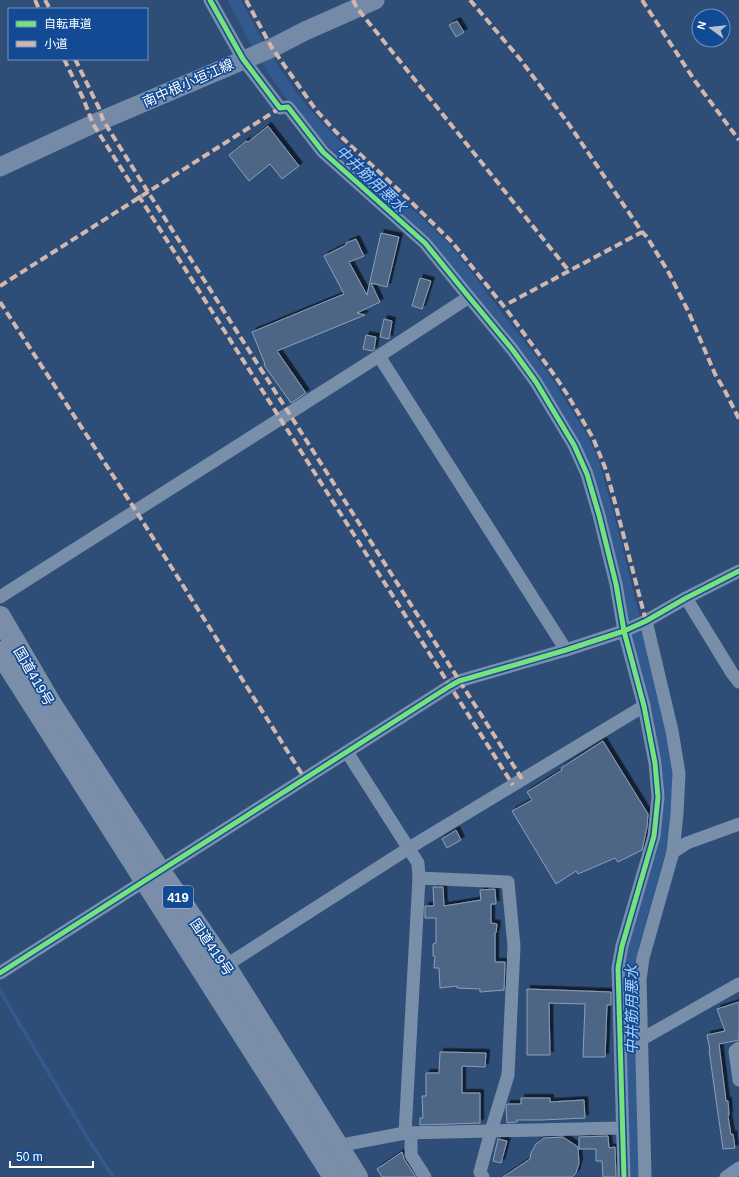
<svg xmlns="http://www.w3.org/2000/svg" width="739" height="1177" viewBox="0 0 739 1177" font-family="Arial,'Noto Sans JP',sans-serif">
  <defs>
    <filter id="shadow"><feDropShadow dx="3.5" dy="-3.5" stdDeviation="0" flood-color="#0009"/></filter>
  </defs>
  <rect width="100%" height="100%" fill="#2f4e77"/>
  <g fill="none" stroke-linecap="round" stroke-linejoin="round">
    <polyline stroke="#325a8f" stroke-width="3.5" points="0,991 87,1137 113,1177"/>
    <polyline stroke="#325a8f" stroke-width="12" points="234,0 257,43 274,71 299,106 329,139 446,249 545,379 582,438 593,462 615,542 661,729 668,763 670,799 666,829 633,945 629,973 629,994 636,1177"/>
  </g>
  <g fill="#4d6686" stroke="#8c9fb7" filter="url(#shadow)">
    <polygon points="457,21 464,32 456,37 449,25"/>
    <polygon points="268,126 299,166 282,179 270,164 249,181 229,155 246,141 248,142"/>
    <polygon points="381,233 399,237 387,287 371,283 380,302 357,313 365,315 277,351 306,393 291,403 264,365 265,364 252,332 344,294 324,256 346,245 346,243 356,239 364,256 349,262 367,295"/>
    <polygon points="420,278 431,281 422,309 412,306"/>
    <polygon points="384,319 392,321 389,339 380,337"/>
    <polygon points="366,335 376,337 374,350 372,351 363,349"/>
    <polygon points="603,741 648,814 647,827 642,850 618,862 615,858 578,874 576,871 556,884 512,811 532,800 527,792 562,770 561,768"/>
    <polygon points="456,830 461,840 447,848 442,839"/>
    <polygon points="433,887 443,887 444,906 481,900 480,890 495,889 496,904 491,904 491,923 497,924 496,933 495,933 495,962 505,962 504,990 480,992 480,989 457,988 457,986 440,988 439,968 434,968 435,956 433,956 433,944 436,943 436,918 425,918 425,906 434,906"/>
    <polygon points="527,989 611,992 611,1005 607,1005 605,1057 583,1057 585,1004 549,1003 550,1055 527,1055"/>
    <polygon points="739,1002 739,1040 719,1044 726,1101 728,1101 729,1115 728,1116 731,1135 733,1134 735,1148 723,1149 709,1050 710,1050 707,1035 725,1031 717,1009"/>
    <polygon points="440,1052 486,1053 485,1067 462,1066 462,1093 480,1093 480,1123 420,1125 420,1118 423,1118 422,1096 426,1096 426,1073 439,1073"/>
    <polygon points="521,1098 550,1098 550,1102 584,1100 585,1118 542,1120 517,1120 517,1122 507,1123 506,1108 507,1104 521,1104"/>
    <polygon points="608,1136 609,1148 615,1147 616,1177 603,1177 602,1161 596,1161 596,1149 579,1149 579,1137"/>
    <polygon points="563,1137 578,1147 579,1163 576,1173 572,1177 503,1177 530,1159 531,1153 536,1144 544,1138"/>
    <polygon points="498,1139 507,1141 501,1163 493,1161"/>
    <polygon points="402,1152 404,1159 416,1177 382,1177 377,1169"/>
  </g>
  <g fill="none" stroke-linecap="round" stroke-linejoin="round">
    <g stroke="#798ea9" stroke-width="13">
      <polyline points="210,0 243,59 280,108 288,107 323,152 425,243 469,297 512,349 536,382 574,445 587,474 599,515 616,584 624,631 646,621 686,598 739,571"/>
      <polyline points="469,297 379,356 566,650"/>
      <polyline points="0,597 379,356"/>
      <polyline points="686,598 732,673 739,682"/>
      <polyline points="646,621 672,731 679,773 677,814 673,852"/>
      <polyline points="347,752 418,863 419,878 405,1133"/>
      <polyline points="419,878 508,882 514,946 508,1075 491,1131 480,1172 483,1177"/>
      <polyline points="225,966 409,848 644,706"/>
      <polyline points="0,973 450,686 459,681 566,650 624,631 644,706 655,763 658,797 654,836 622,946 618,968 624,1177"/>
      <polyline points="642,1039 739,984"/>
      <polyline points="739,1048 735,1051 739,1080"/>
      <polyline points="411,1133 411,1155 425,1177"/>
      <polyline points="337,1146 405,1133 622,1128"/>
      <polyline points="645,1177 640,980 643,958 673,852 687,843 739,824"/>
      <polyline points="726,1177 739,1168"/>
    </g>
    <polyline stroke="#748aa6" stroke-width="19" points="0,167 93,124 272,48 305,31 375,0"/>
    <g stroke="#7a8ea9" stroke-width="22">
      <polyline points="0,617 52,706 159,870 225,966 357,1177"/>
      <polyline points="0,652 334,1177"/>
    </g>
    <g stroke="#d1b7ad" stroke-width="4" stroke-dasharray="8 4" stroke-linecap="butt">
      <polyline points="35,0 39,9"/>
      <polyline points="45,0 50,9"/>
      <polyline points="246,0 272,48 316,110 336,132 404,195 452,242 506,309 555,376 567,394 593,438 606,470 613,495 646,621"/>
      <polyline points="353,0 357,8 569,271"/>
      <polyline points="470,0 520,59 568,123 642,232 647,237 669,273 689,313 715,374 725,391 739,419"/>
      <polyline points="642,0 695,81 739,140"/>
      <polyline points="64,59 83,98 93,124 513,785"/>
      <polyline points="75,59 99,108 103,120 148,192 522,779"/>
      <polyline points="0,286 280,108"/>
      <polyline points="0,302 136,511 305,779"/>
      <polyline points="509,303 642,232"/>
    </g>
    <defs>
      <g id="cycleway">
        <polyline points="210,0 243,59 280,108 288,107 323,152 425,243 469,297 512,349 536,382 574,445 587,474 599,515 616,584 624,631 646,621 686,598 739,571"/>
        <polyline points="0,973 450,686 459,681 566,650 624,631 644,706 655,763 658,797 654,836 622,946 618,968 624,1177"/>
      </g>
    </defs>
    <use href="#cycleway" stroke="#124b94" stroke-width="8"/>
    <use href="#cycleway" stroke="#77e17e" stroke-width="5"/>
  </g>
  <g text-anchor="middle" stroke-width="3.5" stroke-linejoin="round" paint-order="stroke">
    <rect fill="#124b94" stroke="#b8c9df" stroke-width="1" x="163" y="886" width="30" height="22" rx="3"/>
    <g font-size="13" font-weight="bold" fill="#fff">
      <text x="178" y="902">419</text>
    </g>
    <g font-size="14" fill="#fff" stroke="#124b94">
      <text transform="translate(188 83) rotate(-24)" y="5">南中根小垣江線</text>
      <text transform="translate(34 676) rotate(60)" y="5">国道419号</text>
      <text transform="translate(212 947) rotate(56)" y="5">国道419号</text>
    </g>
    <g font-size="15" font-style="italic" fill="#add0f9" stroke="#124b94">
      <text transform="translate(371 179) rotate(43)" y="5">中井筋用悪水</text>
      <text transform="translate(632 1010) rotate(-90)" y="5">中井筋用悪水</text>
    </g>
  </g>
  <rect x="8" y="8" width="140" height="52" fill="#124b94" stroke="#7193bf"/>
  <rect x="16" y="21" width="20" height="6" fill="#77e17e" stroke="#7193bf"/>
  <text x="44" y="28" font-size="12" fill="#ffffff">自転車道</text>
  <rect x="16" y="41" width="20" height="6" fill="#d1b7ad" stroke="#7193bf"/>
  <text x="44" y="48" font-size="12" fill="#ffffff">小道</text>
  <g transform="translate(711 28) rotate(285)"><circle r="19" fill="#124b94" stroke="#7193bf"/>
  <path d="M0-3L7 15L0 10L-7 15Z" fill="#b6c1cf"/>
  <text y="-6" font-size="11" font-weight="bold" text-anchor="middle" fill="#ffffff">N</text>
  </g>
  <path d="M10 1161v6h83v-6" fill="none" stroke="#ffffff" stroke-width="2"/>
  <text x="16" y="1161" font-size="12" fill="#ffffff" stroke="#124b94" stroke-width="3" paint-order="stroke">50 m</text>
</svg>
